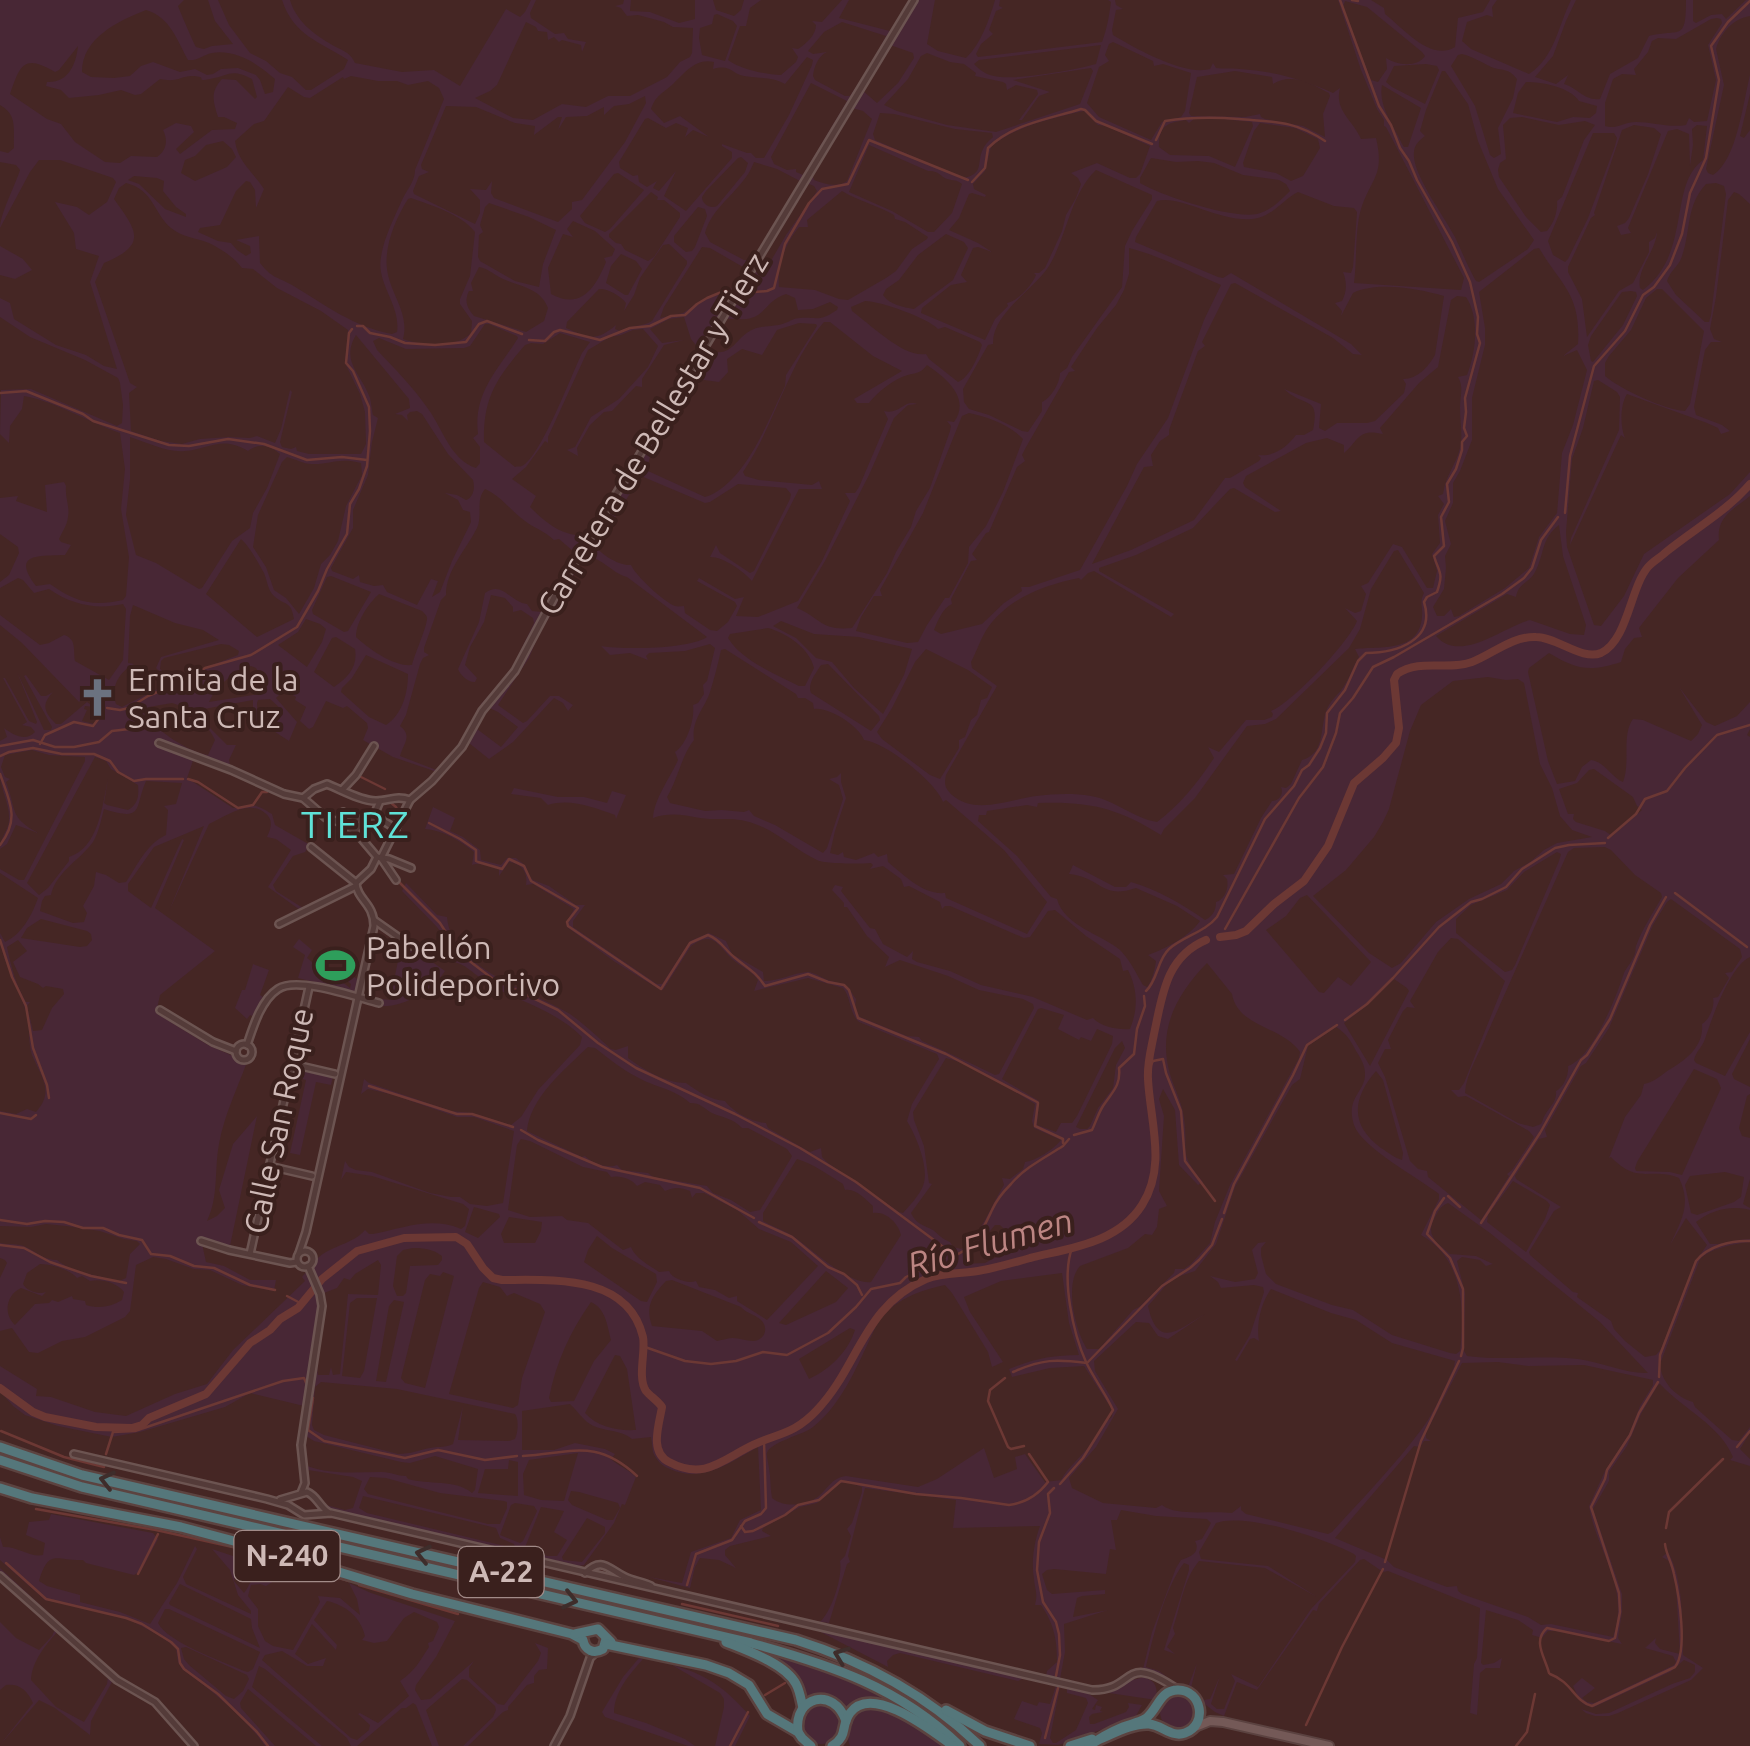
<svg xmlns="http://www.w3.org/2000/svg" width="1750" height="1746" viewBox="0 0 1750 1746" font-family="Ubuntu,sans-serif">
  <rect width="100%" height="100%" fill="#452624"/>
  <g fill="#482735" fill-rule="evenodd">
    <path d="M0 0H184L178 6C179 9 194 44 196 47 198 48 201 48 204 49L212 46 233 44 215 21 208 0H218L229 25 250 53 266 61 280 73 292 77 306 90H311L344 69 348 60C319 41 294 36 282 0H290C296 20 311 32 329 43 340 50 350 51 355 63L402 72 434 70 460 86 506 9 520 17 525 12 531 0H536L530 13 531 18 555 34 564 33 568 39 586 42 582 52 581 45 562 40 559 42 554 37 548 40 547 32 538 31 536 27 526 22 497 85 490 91 475 98 513 118 533 120 562 104 586 107 608 96H630L667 77 680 62 690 57 692 53 693 28 673 27 664 22 638 15 627 16 621 8 615 6 623 4 624 0H631L630 11 650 12 679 23 695 19V0H713L716 10 734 16 741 10 744 0H761L750 8 746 26H740L728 60C742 70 764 74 781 75L796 62 798 57 792 48 798 49C806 44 816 35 816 25L812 21 822 22 842 0H849L839 18 890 31 910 0H935L927 44 938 51 966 58C981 44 989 20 995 0H1000L999 6 1003 8 996 11 989 30 993 34 981 44 976 54 978 57 1102 42C1107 29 1109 16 1111 2L1108 0H1115L1116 5 1123 9 1116 10 1112 30 1113 35C1136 49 1185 76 1210 69L1213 63 1216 68C1224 69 1231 68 1240 69 1272 71 1303 79 1333 93L1340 88C1334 111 1353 120 1361 139L1376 138C1385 176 1371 178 1361 209 1355 229 1357 261 1354 283L1461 290 1464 278 1386 127 1384 126V120L1377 109 1361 70 1338 0H1371L1384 8 1385 14C1404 29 1431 62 1455 47L1458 18 1483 12 1490 0H1497L1492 7 1493 17 1487 15 1467 22 1462 41 1471 49 1529 74C1555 57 1558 26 1571 0H1576L1566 21 1553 56 1535 77 1556 84 1568 75 1564 84C1578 88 1584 101 1600 99L1610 74 1638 58 1649 36C1680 28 1686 43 1686 0H1693V21L1696 23 1711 15 1722 14 1726 19 1746 0H1750V16C1733 19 1721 32 1716 49L1724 85 1706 169 1708 173 1713 175C1737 160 1743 102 1750 75V94L1740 136 1744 138 1750 130V204L1739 194 1734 192 1728 200 1716 297 1710 329 1714 339 1722 342H1711L1705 350 1694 407 1696 415 1722 425 1730 431 1721 434 1718 428 1707 423 1627 394C1620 405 1620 426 1625 438L1621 435 1570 545 1571 538 1619 430 1620 397 1617 392 1598 380 1594 381 1583 428 1572 459 1566 532 1567 547 1594 625 1601 626 1624 596 1644 554 1730 494 1750 472V496C1734 509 1716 517 1719 540L1678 578 1642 624 1639 628 1642 637 1634 638 1625 649 1621 662C1590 672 1577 670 1549 653L1529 668 1528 672 1548 761 1557 784 1575 781 1582 767 1591 760C1605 762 1611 777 1623 782 1631 761 1621 736 1633 719L1643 720 1691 741 1698 734 1702 725 1679 687 1706 722 1715 726 1737 716 1750 702V729L1747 735 1750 737V957C1730 966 1712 1018 1705 1039 1702 1048 1696 1051 1694 1060L1696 1063 1725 1076 1750 1032V1039L1732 1074 1734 1079 1750 1087V1094L1747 1096 1739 1128 1742 1136 1750 1138V1179L1743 1204 1750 1208V1210C1730 1205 1712 1210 1696 1222L1710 1244C1724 1245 1736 1239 1750 1239V1242C1734 1244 1711 1248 1700 1259L1660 1364C1661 1382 1676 1397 1693 1402L1695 1407 1732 1440 1739 1441 1750 1427V1433L1740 1449 1750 1459V1466L1730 1460 1733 1457C1720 1425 1683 1409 1660 1384L1658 1385 1641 1414 1627 1446 1609 1472V1481L1593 1509 1622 1594V1612L1618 1638 1622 1644 1556 1631H1548L1542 1638 1532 1635 1533 1630 1518 1620 1486 1610 1481 1663 1483 1665 1494 1663 1502 1658 1500 1668H1486L1480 1673 1477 1715 1470 1713 1474 1664 1477 1658 1480 1608 1388 1571 1383 1572 1364 1559 1360 1560 1319 1604 1317 1611 1313 1610 1257 1690 1237 1682 1224 1716 1215 1712 1185 1689 1188 1687 1197 1663 1191 1688 1204 1700 1210 1699 1220 1676 1211 1704 1217 1709H1224L1235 1681 1231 1674 1258 1687 1311 1609 1355 1562 1356 1556 1354 1554C1326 1539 1245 1512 1216 1523L1199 1552 1201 1559 1268 1566 1317 1597 1265 1568 1199 1561C1183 1580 1181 1606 1173 1628L1175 1634 1167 1647 1175 1654 1164 1650 1189 1570V1565L1184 1563C1165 1587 1153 1637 1146 1667L1159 1671 1167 1677 1166 1679 1152 1671 1143 1669 1152 1632 1176 1568 1181 1560C1190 1557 1201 1553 1195 1541L1202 1539 1211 1523 1207 1519 1156 1516 1121 1510 1117 1520H1111L1116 1550 1110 1549 1106 1574 1054 1569 1047 1570 1042 1574 1047 1590 1052 1594 1105 1590V1594L1082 1596 1077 1598 1073 1617 1108 1610 1064 1624 1065 1652 1060 1679 1046 1676 1047 1671 1057 1662C1057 1639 1054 1624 1041 1605H1035C1038 1593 1035 1590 1034 1579 1031 1562 1034 1542 1040 1526L953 1528 956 1500 865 1488 848 1556 850 1562 847 1564 829 1623 820 1622C832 1611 843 1576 840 1561L845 1556 851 1536 847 1529 852 1523 862 1492V1487L849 1482 839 1483 817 1503 800 1507 763 1528 762 1531 771 1536 730 1546 725 1550V1555L736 1568 719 1560 700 1558 695 1567 690 1588 649 1577 682 1583 691 1552 731 1538 740 1520 761 1510 758 1447C731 1462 702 1484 670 1469 662 1466 656 1460 653 1452 652 1447 652 1442 651 1437L632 1439C620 1429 603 1432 590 1424 582 1419 577 1410 570 1404L522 1411V1450H554L575 1443 605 1449 615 1454 611 1459C618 1466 627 1468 636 1477L625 1505 622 1504 614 1523 584 1565 579 1566 328 1509 326 1505 345 1510 353 1508 362 1481 353 1477 308 1470 307 1466C332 1475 356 1472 382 1472 391 1472 397 1476 406 1476L408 1479C428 1485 456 1479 472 1493L475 1490 478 1469 435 1456 410 1463 401 1462 314 1441 306 1436 310 1409 304 1406 250 1393 225 1407 140 1432 112 1437 58 1426 25 1415 13 1406 0 1391V1366L37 1389 36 1396 51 1397 95 1412 126 1416 175 1394 207 1384 233 1350 305 1281 302 1277C306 1272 316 1260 319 1257 333 1245 353 1244 365 1230L369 1234H373C403 1228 432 1216 461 1229L465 1226 469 1209 463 1204 372 1176 346 1172 341 1180 345 1161 349 1167 356 1170 372 1172 430 1193 451 1197H460L470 1204 487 1206 503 1203 514 1131 474 1117H457L394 1095 368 1089 361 1094 364 1079 369 1083 451 1111 472 1113 511 1125 521 1117 538 1090 580 1045 582 1037C556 1011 523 1003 492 986 478 979 467 963 452 962L457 954 437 927 402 891 406 883 437 915 447 917C451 969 533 991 570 1014 583 1023 598 1037 611 1049L616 1050 628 1046V1058C644 1070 666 1083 686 1083 697 1091 711 1100 725 1101 733 1112 752 1122 766 1123L768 1128 810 1152 821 1148 822 1157 828 1163 899 1212 903 1213C909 1206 919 1196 923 1186 930 1168 916 1136 907 1121L912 1104 939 1059 937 1054 859 1022C849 1013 851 997 843 988L808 978 754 991 758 980C751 970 741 967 732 959 717 945 714 930 691 946L663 990 659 989 615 962 567 927 566 923 574 909 533 884 526 885C528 872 522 864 509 862L499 876V869C491 866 479 862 472 865L474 852C461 841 442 830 425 829L433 807 455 818 450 831 463 837 480 850 481 860 501 865 507 858H516L526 866 529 876 533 880 549 886 576 905H585L573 921V927L657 984H662L690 941 709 933 726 941 732 954 763 972 764 981C779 981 793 973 807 972 816 972 822 979 831 981 849 985 847 986 856 999L855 1008 860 1017 907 1036 919 1037 922 1041C947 1052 971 1063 995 1075L999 1074 1034 1008 1033 1004 1023 999 979 990 948 976 900 960 885 967 889 957 867 936 847 907H844V903L832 890 835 885 843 887 841 891 870 928 875 929 883 944 907 957 913 951 912 959 917 962 950 971 981 985 1033 997 1087 1020 1093 1018C1101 1027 1118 1030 1130 1029 1138 1009 1138 990 1128 970L1123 971 1120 959 1086 936 1055 910 1048 911 1030 937 1024 938 950 906H945L942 909 940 902 909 886 904 887 901 879 883 866 870 869 873 865 871 863C860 864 824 864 817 860 795 850 778 832 755 824 733 816 720 821 700 818 683 815 670 812 653 818 654 799 670 778 678 760L675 752C687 744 695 719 693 705L698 703 704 694 703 685 707 681 715 648 710 644 685 651 649 653 646 656 648 660 630 653 610 655 601 646C624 650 690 649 707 637L627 577C613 574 603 558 586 556L583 559 538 636 529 658 498 705 523 723 527 721 550 696H559L573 705 568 711 563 703 554 698 513 742 489 759 469 743 477 729 501 747 518 727 498 712 481 704 510 672 534 623 533 618 521 610 513 612V607L505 598 491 595 484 622 470 647 465 665 477 678 475 682C469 683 460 675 458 669L479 622 485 593C502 580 510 602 527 604L532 611 542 612 574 556 573 551 559 539 554 540C545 531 534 528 525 521 511 511 501 496 485 489 475 501 483 514 477 528 466 550 446 570 446 595L441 600 424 648V652L429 655 423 658 420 664 406 715 400 726C413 736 403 744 400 756L439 771 437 772 393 757 363 740 368 728 367 723 347 706 343 708 326 701 313 727 309 729 300 721 306 707 295 700 296 697 288 692 287 687 276 698 297 722 289 741 272 730 283 711 270 699 258 700 257 703 258 727 250 729 253 722V700L204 709 202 715 206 724 227 745H236L229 760 231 768 195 755 187 778 233 808C253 804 254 803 272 814L275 825 310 845 305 852 293 856 273 885 276 891 303 908 300 910 268 887 291 850 276 839 267 837C271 828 274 820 265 813 248 799 225 817 209 824L169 911 204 826 154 847 128 884V891L151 908 182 839 184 840 155 908 215 951 160 995 156 1013 208 1045 233 1056 240 1062H247C237 1089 224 1116 219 1144 214 1171 219 1196 207 1221L217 1216 225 1208 219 1190 233 1144 257 1116 230 1246 201 1239 206 1262 224 1266 250 1280H276L274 1291 242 1285 210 1270 194 1269 166 1259 153 1257 136 1265 130 1311 125 1317 85 1337 62 1341 38 1353 29 1352 12 1328 0 1331V1278L7 1263 5 1260 0 1258V1243C8 1245 18 1243 26 1247 38 1253 44 1260 57 1260 74 1274 98 1274 117 1282L126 1278 130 1254 140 1244 137 1241 124 1239 100 1231 66 1226 46 1224 31 1227 0 1226V1111L16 1114 27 1109 36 1112C55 1091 41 1077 32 1055 28 1043 30 1028 27 1015 20 987 0 962 0 933L5 942C22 934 32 915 38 898L0 873V869L19 880H24L85 761V757L49 755 32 750 5 755 1 767 5 777 10 779 6 782C17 811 9 817 38 833L16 825 7 844 0 849C0 836 10 830 9 817 9 803 1 790 0 776 0 765 0 753 0 741L7 737 4 728C13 735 26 742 35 732L31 727 22 725 27 722 3 678H5L29 721 36 724 37 722 17 672 44 730H51L52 727 24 676 26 675 41 696H46L53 692C41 705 44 712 56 724H61L87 702 94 707 85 706 84 709 87 710 82 721 94 724 105 707 102 702 104 698 95 694 94 699 86 695 79 702 22 643 0 625V615L40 645 49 643 64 635C77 639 73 650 75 661L109 680 123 660 126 609 123 604C97 610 72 605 49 589L34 593 23 580 18 578 0 588V582L9 575 19 553 18 547 0 534V498L18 496 16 501 47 512 45 485 64 482 66 486C65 499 70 506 68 517 67 526 62 532 59 539L61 542 71 545 65 555C38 556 11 553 36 586L50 584C76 602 92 607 123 600L126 596 129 557 121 509 125 469 120 433C88 422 57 402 24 396L22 409 10 426 9 443 0 434 1 390 31 389 117 426 122 423 123 405 120 383 118 378 85 360 30 337 0 317V298L10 303 14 319 56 345 86 355 104 366 117 369 90 282 99 256 76 249 74 233 55 202 77 207 89 215 107 202 116 182 113 178 60 160H39L30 172 0 228C0 214 15 186 20 170L16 165 0 162V151L8 153 14 148C13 129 18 115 0 105ZM1345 1 1367 7 1422 52 1425 56C1417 68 1397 65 1386 58L1387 69 1378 82 1371 80 1343 7ZM146 10C170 17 177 40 188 60 199 61 202 55 212 53 236 49 258 64 275 79L273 92 265 94 260 80 256 75 238 68 221 69 213 74 207 75 195 69 180 72 153 62 141 66 130 76 114 78 91 77 82 72C82 38 118 21 146 10ZM717 14 733 21 737 26 725 61 702 55 699 38 700 28 712 24 714 15ZM1717 18 1721 19 1722 23 1708 45 1716 80 1707 121 1694 122 1689 118 1686 125C1668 128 1653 122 1636 122 1624 122 1616 130 1605 126V103L1613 79 1622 74 1636 75 1634 69 1648 52 1652 41 1658 38 1676 39 1711 19ZM842 22 886 36 872 63 850 96H845L815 80 813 76C814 67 818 56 827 52L813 54 808 51 824 32ZM1113 42 1153 61 1154 66 1163 64 1191 73 1185 111 1181 117 1162 122 1151 140 1099 117 1087 103 1099 67 1109 61 1105 55 1109 44ZM890 45 913 53 914 58 898 83 877 103 862 90 873 72 878 68V63ZM1101 45 1096 64C1075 70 1014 81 994 76 985 74 980 70 974 64L979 60ZM78 46C76 65 68 83 47 82L46 86 61 90 69 98 99 95 121 90 135 95 141 94 160 79C179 83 181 75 194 76 209 77 194 82 210 79 230 76 230 68 252 79L257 97 255 99 236 80 222 79C210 92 213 101 218 117H224L237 123 235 129 212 130 180 154 176 149 194 132 191 126 176 123 163 130C168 140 167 150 157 157L131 156 120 163 105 162 75 142 61 124 47 119 10 94C20 66 23 53 55 72L59 70ZM927 53 950 62 964 64 976 73 975 76 1003 82 1006 84 1007 90 1016 85 1037 90 1038 94 1019 120H1022L1039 96 1050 92 1013 80 1091 68 1093 71 1080 104 996 132 947 125 897 111 884 105 908 79 921 56ZM1462 54C1474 57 1486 65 1494 68 1506 71 1509 69 1517 79L1513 98 1498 128 1501 154 1494 158 1490 155 1475 106 1451 66 1458 55ZM807 57 813 60 812 65 789 115 764 158H756L751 153H747L722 144V146L732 152V158L686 211 664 196 676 171 659 191 653 188 657 181 647 187 639 182 638 175 633 176 620 168 619 162 645 119 648 118 666 128 676 123 688 128 685 137 693 130 709 137 680 116 664 123 651 109C656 95 662 94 672 85 685 73 695 58 714 62L713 69C731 64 730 73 744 76 759 79 771 76 785 84ZM1426 64 1437 66 1439 70 1425 104 1392 87 1386 82 1394 66ZM1235 71 1272 77 1273 84C1291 72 1312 84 1329 93L1330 96 1323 114 1325 137 1303 126 1265 119 1261 117 1260 114 1245 117 1191 116 1189 113 1197 77ZM1442 71H1445L1468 104 1478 141 1498 189 1534 240 1528 249 1479 282 1476 281C1468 267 1462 252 1455 237 1445 218 1415 177 1414 157 1413 147 1417 142 1425 136L1420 131 1426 110ZM351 76 378 81H397L408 85 428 81 439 88 444 99 415 170C415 181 408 188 403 198 395 216 384 237 381 257 376 284 401 305 397 332L392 334C354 327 325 305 292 285 276 276 273 279 260 263L259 236 236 240 250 246 251 253 246 256 237 250 231 243 218 241 198 232 200 228 220 225 236 191 246 181 250 182 255 190 256 208 264 189C253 172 238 162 235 141L254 124 264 121 288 87 304 97 310 98 343 77 344 79ZM1526 82C1542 82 1570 87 1579 101L1597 106 1596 113 1590 118 1573 117 1557 122 1513 113 1518 93ZM811 83 847 101 803 175 796 172V169L787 170 774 164 771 157ZM1382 85 1421 108 1408 147H1404L1402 144C1393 124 1378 106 1382 85ZM645 96 646 103 625 142 582 200 572 202V209L558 222 494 198 491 193 492 181 486 190 470 189 480 200V213L475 224 414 194 413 191 419 176 429 172 422 169 421 165 446 106 476 107 515 123 535 126 534 135 558 117H562L558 130 566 117 587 116 604 107V115L614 106 629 104ZM852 108 863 111 872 119 847 181C838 188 824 184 814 180L812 174ZM1084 111 1098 125 1106 126 1150 146 1140 174 1136 178H1130L1097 163 1071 173 1078 178 1081 184 1076 198 1066 215 1062 231 1045 268 1039 273H1034L1036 275C1032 285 1018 301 1007 303L1008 306 995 319 985 340 921 313 922 308 951 285 967 282 961 275 973 248 978 247 992 252 978 243 949 230 959 218 969 194 972 193 985 197 986 195 974 189 973 184 985 171 991 147C1015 126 1053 118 1084 111ZM880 113 894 114 955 129 992 133 993 137C990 140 985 144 983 149 976 163 985 174 963 178L875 140 873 134ZM1522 117 1559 125 1585 121 1595 125 1584 140 1562 197 1557 201C1558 211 1554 223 1547 231L1541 232 1526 217 1499 177 1498 170 1500 163 1506 159 1503 125 1510 118ZM1213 118 1252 122 1253 126 1235 167 1209 156 1170 155 1159 147C1159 126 1166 123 1186 120L1189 123 1194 119ZM1260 123 1295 128 1318 139 1320 148 1303 176 1291 181 1276 173 1244 167 1243 163 1254 131ZM1634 125 1654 128 1661 134 1648 174 1629 218 1625 223 1617 226 1621 235 1631 233 1628 228 1668 131 1677 129 1689 134 1690 166 1693 145 1692 129 1697 125 1707 126 1703 160C1668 185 1692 253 1643 290L1640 288C1636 270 1656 251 1657 232L1655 238 1649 242V252L1633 283 1619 291 1587 337 1582 299 1568 272V267L1591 218 1595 215 1594 213 1622 130ZM1593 133H1614L1617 138 1615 146 1588 218 1568 259 1565 262 1553 255 1548 241ZM223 141 232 149 236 157 227 167 195 181 181 173 185 160 195 156 206 145ZM869 145 928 171C938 170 940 176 947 179 954 181 956 179 962 184L952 213 934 232H928L892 211 849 192ZM741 157 748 163 745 172 717 206C710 209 702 204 702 197L706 191 738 158ZM1151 158 1176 162 1198 161 1214 163 1243 175 1279 180 1286 184 1290 191C1280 201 1270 211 1257 214 1232 219 1162 196 1140 183V178ZM754 162 777 169 800 181 754 257 750 260H744L710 242 705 233C713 204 744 190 754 162ZM1096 170 1152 195V199L1132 231 1125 246 1122 287 1072 357 1067 368 1060 373C1060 383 1051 398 1042 402V411L1028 432 1022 431 989 415 969 409 964 402 963 389 988 345 993 344C992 315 1030 292 1047 269 1067 239 1069 196 1096 170ZM618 173 644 190 610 229 605 232 585 223 580 216 614 174ZM134 176 157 178 164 181 163 191 176 207 186 214V217L165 209 139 184 128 180ZM126 183C154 190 154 214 171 228 182 237 196 238 209 243 221 249 234 257 242 268L253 269 277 288 321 311 348 330 345 363 360 394 365 412 366 444 361 454H309L297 451 296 447 291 449 282 447 280 442 292 392 290 390 281 429 275 443 257 436 250 438 229 437 200 439 182 444 161 441 131 431 129 393 137 387 130 383 95 282 104 263C149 244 136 230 114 199L119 188ZM1716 183 1724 186 1726 194 1711 315 1709 322H1705L1676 295 1667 281C1670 272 1675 269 1680 261 1692 234 1684 208 1706 184ZM809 184 814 186 817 191 786 235 769 264H763L760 259 806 185ZM842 191C858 201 877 205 894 215L895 219 905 222 928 237 927 239 912 249 896 271 886 278 848 300 839 299 815 290 779 287C777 265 785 244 799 227H808L807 220ZM651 192 658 197 657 200H664L680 213V217L654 257 648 261 625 250 621 244 616 243 609 237V234ZM1298 192 1334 206 1354 208 1357 212 1353 267 1351 273 1343 272C1347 282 1347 292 1342 301L1335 303 1342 311 1341 316 1353 293C1378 281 1419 289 1444 296L1435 355C1428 367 1418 379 1403 379L1406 384 1404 393 1375 421 1367 423H1337L1325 431 1319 428 1321 404 1284 389C1305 409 1320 394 1313 430L1304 435H1296C1287 447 1274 457 1258 455L1261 458 1259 461 1230 478H1225L1194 520 1131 550 1092 564 1144 467 1153 466 1151 455 1160 441 1169 435V430L1198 351 1205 346 1202 342 1231 284 1235 283 1333 338 1353 354 1362 355 1351 344 1231 273 1223 278 1218 277 1135 242 1136 237 1157 201C1181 194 1225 226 1258 218 1274 214 1284 199 1298 192ZM411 198C433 206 461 214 475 232L470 276 460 299V304L472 321 471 333C455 349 423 346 403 339 410 313 390 294 387 269 384 246 396 218 408 199ZM489 203 529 217 556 230 543 264 539 287 515 281 480 261 478 257 479 235 483 232 480 225 485 207ZM698 207 705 209 707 216 695 247 692 251 686 252 674 242V236ZM573 221 595 231 615 249 612 256 604 258 606 262C596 286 582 311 551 294L548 268 563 234 573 237 567 229ZM946 234 964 242 968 248 953 280 914 309C903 307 890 305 883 295L886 289 899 280 918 255ZM669 244 687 261V264L652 321C642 327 630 325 620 331L615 329 616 325C596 342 589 338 566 328L567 322 599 289C607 288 621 296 626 303L624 311 634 295 640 278 663 245ZM702 247 710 248 743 267 744 270 732 288 702 300 683 313 660 318 664 307ZM1129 248C1161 256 1190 272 1221 285L1204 320 1168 418 1137 464 1127 486 1080 570 1029 587H1021L1022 591 1004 603 982 624 941 634 934 630C938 620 943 608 952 604L951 599 971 561 977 560 972 554 986 533 989 532 1017 467 1025 461 1022 455 1025 449 1069 372 1075 371 1071 367 1097 328 1116 305 1124 290 1129 274ZM1539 248C1561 285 1581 294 1578 344L1563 356 1577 350 1587 370 1573 425 1562 453 1557 513 1539 537 1529 568 1505 588 1459 616 1454 617 1451 609 1444 616H1437L1433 607 1444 589 1446 568 1445 556 1451 544 1445 521 1453 503V483L1460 471 1472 440V398L1485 345V328L1479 292 1534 249ZM621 254 636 261 642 269 628 295H625L606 283 611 266ZM479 267C488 269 492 273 501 278 519 287 540 287 548 308L544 321 526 332 474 316C467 308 464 301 469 291H473L471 283ZM1657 289H1662L1704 331 1690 404 1685 411C1665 410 1620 389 1605 376V363L1609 356 1631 330 1646 298ZM1631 291 1636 292 1637 296 1623 325 1593 362 1591 361 1588 345 1591 336 1622 292ZM786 294 795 298 798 310 813 309 830 302 838 307 837 310C819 322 818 317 800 318 794 318 791 321 785 323 776 327 764 325 754 329 734 337 734 359 708 350V346L725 319C733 318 742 321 751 318 766 314 767 300 786 294ZM1457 296 1466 297C1480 318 1476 352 1467 375L1458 377C1464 387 1460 396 1460 408 1460 422 1463 435 1460 448 1456 465 1446 474 1443 494L1438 496 1444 504 1438 515 1440 543 1432 554 1437 571 1433 588H1427L1402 547 1393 544 1368 583 1361 586 1366 594 1361 611 1355 613 1345 608 1357 621C1349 642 1292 703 1271 711L1273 714 1272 717 1264 720H1246L1219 752 1208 747 1214 758C1198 782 1181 804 1157 822 1133 818 1115 800 1091 796 1073 793 1053 794 1036 796 1008 800 975 815 952 795 945 788 944 785 946 775L997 686 972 668 971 662C977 651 981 637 989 626 1011 597 1045 585 1079 578L1081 580 1088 573 1094 571 1171 617 1174 614 1099 571V568L1136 555 1193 528 1230 489 1234 488 1275 512 1281 511 1245 487 1243 483 1246 476 1306 443 1327 438 1344 445V453C1359 440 1358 428 1383 434L1380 428 1419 383 1438 367 1451 300ZM865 301C880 301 928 318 938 329L945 327 980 342 982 345C978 357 969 378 958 382L929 359 926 354C904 358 871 325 852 311L851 307ZM684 317 691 339 699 349 587 536C562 536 547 524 530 507L536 496 512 479 526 467 545 441 548 443V437L588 350 610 337 621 335 633 330 643 329 658 346 648 367 619 399 591 417 575 447 567 450 578 456 577 448 590 425 604 412 612 411 636 386 642 387V379L664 345 684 340 662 343 650 329 669 319ZM824 322H830L873 356 902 371 854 399 857 403H869C876 394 892 380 905 376 916 372 919 375 927 365 946 378 971 398 954 422L947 421 951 426 950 431 930 488 916 511 911 527 896 552 887 573 852 628C820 631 821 618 797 608L825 561 869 475 894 418 908 405 917 404C904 399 900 415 884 411L888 419 859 487 855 493H845L850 501 822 561 798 601 758 617 736 616 744 597 735 599 699 578 697 581 735 602 737 606 728 622 717 631 710 630 685 613 684 606C681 606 678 607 675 606 664 602 635 575 631 565 618 566 599 553 593 543L614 519 641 476 705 503 710 502 738 484 786 488 791 494 790 499 754 571 750 573 720 553 716 545 710 557C724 557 743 571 752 581L799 489H822L819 481 812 485 759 480 745 476 743 472C775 425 787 365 824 322ZM799 323 816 324 817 326 786 375 785 386C768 421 744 485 705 497L648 471C647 461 654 444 663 439L662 436 676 406 692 382 704 380 719 382 728 372 727 359 742 349 762 355 777 330ZM485 324H489L517 336 518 338C498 370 473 393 478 434L473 438 480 447V463L476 468C450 460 442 426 426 406 412 386 394 368 377 350L373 341 379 338 406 349 464 348 470 346ZM560 333 590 342 582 353C572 374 540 458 522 466 520 467 517 466 515 467L484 442C483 397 497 378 525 345L531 343 543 344ZM356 335 409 399 410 408 395 414 402 415 408 421 407 415 410 412 417 411 422 414 448 454 473 480C475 487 474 497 466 500L457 495 445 493 458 500 463 510 470 512 471 522 452 561 440 592 432 597 438 581 431 579 417 605 387 592 383 585 374 586 360 582 359 575 353 579 332 571 331 568 353 528V510L368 475 372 442 378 418 373 415C372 412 371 401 370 398 362 374 340 362 356 335ZM969 413C988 417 1010 425 1023 439L1003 492 986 526 969 547 968 563 949 598H945L927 625 918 642 907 643 856 631 861 617 874 596H882L880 590 923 513 962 416ZM130 437C146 442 168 453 185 451 210 449 222 435 248 451 258 443 270 445 280 454L267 488 253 513 250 528 232 541 202 588 199 589 156 563 136 555 126 515 130 479ZM287 457C295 459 304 464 311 464 330 465 338 457 361 463L362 475 346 506 338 541 330 555 321 564 314 588 299 614 286 598 274 590 266 567 253 547 258 515 282 462ZM1559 525 1563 556 1586 625 1584 635 1570 634 1530 620C1503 627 1460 664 1436 636L1507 594 1516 597C1519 581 1530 584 1536 570 1545 552 1541 539 1559 525ZM241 539C249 546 258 562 264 573 267 580 268 591 274 596 285 606 291 600 294 619L257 637 206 594ZM1398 550 1424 593C1419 603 1423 606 1422 616 1420 653 1380 646 1355 649L1359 657C1353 666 1350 677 1344 686 1340 693 1333 698 1329 705 1318 723 1328 753 1302 760L1291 784 1286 788 1281 787C1284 794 1279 801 1272 801L1261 818 1234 874 1223 875 1227 879C1229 888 1225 899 1216 902 1216 910 1213 916 1205 920 1182 904 1158 890 1131 882L1126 887H1115L1073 865 1069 874C1101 877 1101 900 1136 888L1177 906 1200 921C1190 936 1165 949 1148 955L1156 961C1155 969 1152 981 1147 987L1143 985C1136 973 1130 960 1120 950 1101 934 1064 926 1057 899L1051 897 1017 856 978 821 979 815H986L987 811 1027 805 1037 807 1038 803C1089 801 1118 808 1161 835L1164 829 1195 798 1247 726 1265 724 1276 719 1349 648 1360 629 1371 589 1394 551ZM331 576 371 592 348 631 344 632 313 614 312 610 327 577ZM379 594 422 611C424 613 426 615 427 617 428 625 414 655 412 665 394 667 369 649 356 637 356 622 368 604 379 594ZM133 605 175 623 203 630 219 640 161 657 156 668 166 679 167 684 122 707 116 704C110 687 119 672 134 664L128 663 130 616ZM306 619 320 624 326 629 322 642 307 667 278 645 298 632ZM781 621 814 634 859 637 912 649 904 675 883 714 854 688 832 662 816 658 796 638 773 626ZM768 628C787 633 810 649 814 668L805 686H799C776 674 742 661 728 638L730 634ZM336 637 355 649C358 667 348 677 334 687L314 672 332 638ZM221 644 229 645 239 651 238 655 174 680 160 669 161 661 164 658ZM725 649 796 694 798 698H805L813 703 814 709C829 707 859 726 864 740 885 742 936 782 943 802L946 800 1004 850 1047 902 1027 934 946 898 945 893C923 895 904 875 888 862L887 854 878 857 874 853 856 860 844 857 843 852 838 855 830 853 835 831 846 798 841 782V773L837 777 829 779 839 785 843 799 827 848 823 853 775 825 754 816 749 810 744 812 722 810 705 811 670 803 667 797C678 779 682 754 694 740 691 720 705 708 710 692 714 679 718 664 721 650ZM926 649 968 670 992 687 987 698 981 700 977 715 971 720 965 737 959 740V748L940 779 930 775 882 739 877 732 892 708 915 662ZM366 655 408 674C408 693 402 715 386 725L369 717 341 692 342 688 352 678ZM828 664 879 716 880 720 871 731 811 693C807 684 816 673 821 665ZM251 666 256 668 267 688 265 693 209 702C217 684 233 673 251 666ZM1488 677 1506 680 1518 679 1524 683 1540 764 1552 788 1560 816 1572 830 1592 837 1557 843 1544 850 1530 862 1514 871 1501 884 1469 899 1436 922 1401 963 1392 968 1369 953 1313 896 1346 870 1374 837 1383 822 1389 809 1410 731 1421 705 1453 681ZM172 703C189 708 208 724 215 740L208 755C190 753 154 729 145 714L149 707ZM95 757 106 761 111 769 138 785C139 796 138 804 128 810L107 805 104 803 108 779C102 806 99 847 69 857V861L48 888 39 895 27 883ZM1594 769 1633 797 1637 806 1642 810 1612 836 1605 831 1576 822 1573 819 1574 814H1568L1559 789 1577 783 1589 770ZM146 781 182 783 176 804 164 806 168 810 166 835C147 843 137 866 126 882L119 883 106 875 96 872 94 886 83 906 87 913 84 922 73 923 40 911 42 901 45 896 51 895C56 872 80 860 93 842 99 832 101 820 104 809 145 822 134 808 146 781ZM1605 847 1611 850 1635 875 1661 893 1662 897C1653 913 1642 929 1636 946 1635 948 1636 951 1635 953 1633 961 1626 968 1624 973 1616 998 1592 1058 1568 1066 1569 1074 1564 1087 1556 1091 1557 1102 1550 1106 1545 1115 1543 1117 1543 1121 1541 1124L1533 1127 1518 1123 1465 1093C1466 1073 1480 1053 1487 1034L1568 852 1574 848ZM1557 852 1561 854 1559 861 1515 965 1512 970 1505 972 1456 933V919L1471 905 1507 890 1524 872ZM1307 895 1371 962 1351 986 1338 977 1324 993 1319 992 1266 930 1286 916 1300 898ZM1671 899 1740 949 1742 957 1732 972 1725 973 1729 978 1718 997 1713 998C1715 1006 1710 1019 1702 1024 1704 1044 1689 1058 1672 1068 1662 1074 1655 1082 1644 1084L1641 1095 1625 1117 1609 1158 1611 1157C1639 1186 1650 1166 1679 1178 1692 1205 1681 1220 1670 1245L1686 1218 1707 1245 1695 1262 1661 1349 1656 1355 1645 1357 1625 1341 1614 1329 1611 1321 1577 1297 1578 1293 1573 1292 1530 1255 1529 1252 1554 1211 1561 1207 1516 1179 1515 1176 1539 1139 1547 1137 1545 1130 1581 1066 1586 1063 1609 1028 1653 925 1667 902ZM41 919 87 931 91 934 92 940 87 946 80 947 21 938 27 928ZM1451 938 1458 939 1505 981 1464 1083 1459 1090H1451L1458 1097 1466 1096 1529 1131 1534 1137 1512 1170 1507 1174 1509 1176 1481 1220 1428 1177 1427 1171 1418 1169 1410 1161 1385 1077 1378 1063 1385 1049H1391L1388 1040 1403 1011 1407 1007 1415 1008 1410 1001 1438 952ZM18 940 27 951 13 962 20 977 38 984 43 988 46 986 63 989 64 994 52 1008 42 1030 33 1031 27 1006 30 1002H26C16 986 11 966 7 947ZM1207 963 1232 994C1238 1028 1283 1026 1300 1052L1299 1058 1230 1185 1215 1222 1210 1243 1191 1264 1184 1269H1175L1174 1273 1139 1307 1133 1310 1099 1349H1087C1075 1330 1064 1284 1080 1266L1128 1248 1145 1234 1152 1235 1157 1227 1159 1209 1167 1206 1159 1191 1164 1116 1159 1099 1163 1089 1175 1110 1179 1165 1198 1185 1203 1182C1177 1151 1189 1153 1184 1118 1182 1102 1174 1088 1170 1074 1157 1029 1177 994 1207 963ZM1394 979 1407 988 1409 991 1370 1066 1344 1023 1365 1007ZM1041 1008 1064 1015 1058 1029 1079 1040 1081 1037 1091 1041 1097 1029 1113 1036 1112 1044 1077 1116 1072 1123H1061L1056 1132 1037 1125 1039 1101 1002 1079 1038 1009ZM1336 1027C1346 1033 1351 1041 1356 1051 1360 1057 1365 1065 1365 1073 1366 1092 1345 1097 1354 1125 1362 1148 1419 1178 1439 1194V1199L1421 1235C1463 1258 1465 1309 1460 1351L1456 1354 1450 1353 1392 1335 1353 1310 1332 1305 1276 1284 1266 1274 1261 1255V1248L1266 1242 1258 1243 1252 1250 1258 1273 1255 1279 1235 1282 1210 1276 1218 1282 1221 1288 1254 1285 1263 1287 1264 1292 1250 1335 1235 1360 1237 1361 1250 1339 1254 1338 1259 1341C1256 1324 1261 1303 1271 1289L1331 1313 1356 1320 1392 1343 1455 1361 1454 1367C1444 1388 1435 1412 1421 1430 1394 1466 1362 1499 1332 1532L1328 1534 1246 1514 1241 1510V1506L1232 1513C1212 1510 1177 1517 1162 1505L1156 1508 1103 1503 1072 1488 1069 1478 1096 1447 1118 1409 1095 1371 1094 1361 1136 1322 1149 1323 1158 1336 1168 1339 1205 1314C1179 1329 1158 1351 1148 1306L1167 1284 1177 1277 1195 1271 1216 1244 1235 1187 1292 1085 1300 1079 1308 1046ZM1122 1041 1125 1048 1116 1065 1113 1088 1098 1108 1090 1126 1087 1129H1080L1076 1127 1115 1048ZM588 1047 595 1048C608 1058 623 1070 637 1077 654 1087 675 1089 690 1103 701 1103 703 1108 712 1113 723 1118 733 1118 742 1128H748L787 1149 792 1156 791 1158 760 1210 750 1212 731 1200 713 1193 707 1186 653 1177 648 1173 622 1170 617 1165C608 1169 592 1163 585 1156L582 1157 527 1131C530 1098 564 1070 588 1047ZM946 1058C978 1066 1008 1088 1035 1104L1032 1121 1034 1128 1061 1140C1053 1150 1037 1160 1025 1162L1023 1169 1010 1179 1002 1178 1004 1185C990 1207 982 1234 961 1249L953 1247 950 1242C942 1239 939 1235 933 1230 923 1225 916 1224 911 1213L932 1184 929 1183 924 1146 914 1120 913 1112ZM1694 1069 1717 1079 1721 1088 1682 1175 1670 1172 1636 1171 1635 1168 1637 1162ZM1376 1071 1383 1080 1403 1153 1402 1160C1395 1158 1389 1153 1381 1148 1350 1125 1352 1099 1376 1071ZM521 1139 530 1141 583 1167 607 1172 611 1177C620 1175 632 1179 637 1186L645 1182 660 1185 665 1191C674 1187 680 1187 690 1191L692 1198 696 1193H704L737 1210 759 1229 791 1242 818 1266 767 1320 737 1301V1296L729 1298 715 1290 699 1287 696 1281C688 1284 672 1279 669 1271L659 1272C649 1265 635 1258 631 1247L623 1250 588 1223 567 1220 562 1216 530 1217 508 1210 517 1145ZM797 1159C812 1163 830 1176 843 1184L845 1190C856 1188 865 1199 873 1206V1213C886 1211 898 1223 901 1235L871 1282C849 1285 812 1249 793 1236 784 1230 773 1227 763 1221V1213ZM1725 1172 1744 1177 1741 1197 1734 1202 1697 1215 1691 1213 1685 1185 1690 1176ZM1513 1181 1547 1201 1550 1205 1545 1219 1526 1252 1487 1222 1488 1215ZM1448 1203 1490 1233 1600 1322 1648 1373C1625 1374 1602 1362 1578 1359 1542 1355 1504 1361 1467 1356L1464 1351 1465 1293 1457 1261 1462 1257 1480 1260 1486 1266 1493 1264 1476 1256 1450 1254C1439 1244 1426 1237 1433 1221 1438 1212 1439 1207 1448 1203ZM474 1207 499 1214 500 1217 478 1238 465 1232ZM509 1217 542 1222 541 1231 535 1243H504L501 1234ZM995 1225H1000L1015 1240V1247L985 1263 963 1264ZM597 1236 612 1248 656 1274 657 1282 647 1302 641 1301 584 1262 588 1250ZM413 1248C424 1248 433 1249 442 1256V1260L438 1265 410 1266 406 1293 403 1296H397L393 1286 397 1256 403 1250ZM378 1260 381 1265 378 1295 348 1294 340 1374 333 1375 331 1367 329 1375H318L317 1367 326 1306 324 1293 337 1288 344 1278 350 1280 355 1274ZM40 1264C51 1264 71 1270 77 1278L82 1276 90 1281C101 1278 118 1283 124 1292L122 1300C111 1307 99 1309 86 1305L85 1301 73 1299 72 1296 58 1302 52 1300 49 1303 35 1304 15 1325C3 1314 6 1295 21 1288L42 1296 46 1292C38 1295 27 1291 23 1284L27 1273ZM826 1271 848 1288 836 1302 786 1325 779 1323ZM443 1272 454 1276 425 1388 405 1383 401 1378 425 1280 430 1274 440 1276ZM1062 1273 1069 1323 1079 1355C1053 1355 1033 1359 1009 1369L1012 1377 1050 1368 1084 1366 1107 1402 1113 1408 1112 1417C1101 1425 1097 1435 1090 1445 1081 1457 1068 1467 1061 1480L1045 1482 1025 1454 1015 1457 1017 1469 994 1478 984 1448 937 1479 918 1487 846 1476C832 1478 829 1487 819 1496 806 1506 784 1508 772 1498 770 1488 771 1478 769 1468 769 1466 766 1454 767 1453 770 1442 803 1435 813 1427 844 1403 861 1357 878 1322 892 1301 920 1290 945 1285L952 1293 988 1352 992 1367 1003 1362 970 1312 964 1297 1001 1281ZM672 1280 741 1307C747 1314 753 1313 761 1320 767 1326 767 1336 758 1340 751 1343 741 1338 733 1338 728 1338 723 1340 717 1341L702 1331 652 1326C645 1306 652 1296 666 1281ZM483 1282 500 1287 507 1296 514 1293 540 1304 545 1312 522 1378 518 1405 513 1408 449 1394 479 1288ZM357 1298H377L364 1371 360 1378 342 1376 350 1303ZM394 1300 404 1302 386 1382 376 1381 389 1306ZM591 1302C606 1309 607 1325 611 1340L594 1361 574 1401 551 1402 549 1398C556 1362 570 1332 591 1302ZM850 1328 855 1330C848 1352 830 1369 809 1379L799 1359ZM615 1355 620 1356 627 1369 636 1430C618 1431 597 1427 585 1413ZM1498 1362 1528 1366 1584 1365 1653 1380V1385L1640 1406 1629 1434 1605 1471 1589 1506C1596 1551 1631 1587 1613 1637L1551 1624 1541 1625 1528 1617 1462 1594 1458 1591 1457 1586 1447 1587 1394 1567 1387 1560 1335 1538 1414 1446 1420 1447 1424 1441H1431L1426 1438V1433L1462 1363ZM321 1382 397 1389 515 1414C519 1419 518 1433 515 1439L509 1441 458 1440 463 1406 453 1444C445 1448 440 1446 430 1448 419 1450 411 1454 398 1454L324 1435 314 1430 312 1425 315 1387ZM578 1453 564 1501 541 1500 524 1495 523 1474 529 1460ZM509 1460 518 1462V1496L478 1493 485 1469H508ZM370 1477 386 1478 440 1493 504 1501 507 1502V1508L500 1524H488L368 1494 364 1489ZM571 1491 579 1492 618 1503 620 1508 613 1520H607L572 1505 568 1500ZM363 1496 496 1528 500 1538 514 1544 515 1547 513 1548 367 1513 359 1508ZM515 1503 534 1506 537 1511 523 1541 520 1543 500 1535 511 1505ZM541 1507 564 1511 554 1532 567 1540 557 1556H548L524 1550ZM587 1518 605 1527V1533L582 1562 563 1560 562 1557Z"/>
    <polygon points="0,246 23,259 32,270 15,279 0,275"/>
    <path d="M514 788 558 797H584L607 803 612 791 626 795 616 819 615 815C594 808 571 798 548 805L541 798 511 794Z"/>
    <polygon points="299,939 312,950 307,958 318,967 322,962 325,965 324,968 350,988 351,984 345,979 349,974 359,980 355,991 352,992 298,978 305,955 293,947"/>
    <path d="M411 949H414L445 971C433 990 403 1008 380 1006L382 999 390 1000 400 951 406 954Z"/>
    <polygon points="253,964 269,970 260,995 263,997 252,1016 250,1015 247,1019 235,1008 242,990 245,990"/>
    <polygon points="294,1067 333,1076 331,1085 316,1082 300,1155 290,1153 306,1080 292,1076"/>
    <path d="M51 1514 153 1533 158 1539 141 1571 134 1575 86 1563 83 1560C55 1561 49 1548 39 1581L47 1586 80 1595V1602L120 1612 150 1624 177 1583 195 1546 197 1549 183 1577 186 1584 251 1614V1611L238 1595 230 1570 212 1549 239 1558 243 1551 234 1581 244 1593C253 1581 247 1578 266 1581L272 1576 274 1581 266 1586 260 1584 251 1585 248 1596 258 1609V1626L265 1641 273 1646 293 1650 320 1602 318 1596 340 1598 360 1615 357 1599 349 1583 371 1593 455 1621 436 1657 416 1685 415 1690 421 1700 430 1699 474 1661 469 1668V1677L498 1704 504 1705 538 1661 541 1653 535 1643 548 1648 547 1669 539 1670 534 1676V1683L527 1685 508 1707V1710L503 1712 468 1746H463L493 1717 496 1710 495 1706 467 1680 462 1679 426 1710 439 1746H432L416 1705 413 1703 406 1708H402L357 1746H351L347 1738 265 1669 259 1666 252 1687 322 1746H316L248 1689 240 1703 241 1708 275 1746H265C247 1719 209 1688 182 1669L178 1662 176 1648 162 1637 130 1620 89 1609 45 1600 0 1560V1537L3 1547C17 1546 31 1558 43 1555L45 1543 26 1535 29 1522 49 1520ZM180 1584 251 1619 252 1628 260 1648 170 1605 169 1603ZM327 1601C346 1605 361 1618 365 1636L362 1640 374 1643 387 1641 404 1618 414 1612 437 1622 439 1627 433 1641 428 1643 429 1647C419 1662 415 1671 400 1681L409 1696 378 1723 360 1713 358 1714 370 1725 369 1730 357 1740 351 1738 262 1660 265 1655 282 1651 307 1666H323L326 1658 308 1664 295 1654 312 1624 336 1650 337 1645 314 1620ZM165 1609H169L260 1652 253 1669 248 1672 244 1671C222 1661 167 1642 158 1623ZM186 1647 247 1675 249 1679 243 1691 234 1699 226 1696 189 1665 184 1659 181 1648Z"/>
    <path d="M1668 1552C1684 1581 1682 1621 1683 1655L1703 1668 1691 1680 1618 1713 1609 1716H1595L1586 1713 1581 1709 1596 1714 1609 1713 1672 1684 1690 1678 1695 1672V1665L1684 1660 1670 1672 1594 1707C1579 1706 1578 1696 1573 1686L1582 1678 1595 1688 1582 1698 1587 1702 1594 1703 1674 1665 1676 1662 1673 1656 1645 1648 1656 1638 1655 1643 1660 1649 1680 1654 1676 1587 1669 1561 1662 1557Z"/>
    <path d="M0 1568 117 1676 153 1696 198 1746H189L153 1705 113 1680 91 1721 90 1735 55 1708 39 1700 0 1745 33 1703C28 1691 19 1683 6 1685L0 1690V1622L16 1638 39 1650 52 1636 55 1629 7 1583H0ZM57 1632 108 1677 107 1684 84 1722 56 1707 31 1680C32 1661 45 1646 57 1632Z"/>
    <polygon points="815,1629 1024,1678 1018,1681 900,1653 893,1655 887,1661 888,1667"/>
    <path d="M760 1651C819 1667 872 1688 923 1722 894 1706 877 1687 846 1710 833 1696 825 1690 805 1696 797 1669 784 1664 760 1651Z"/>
    <path d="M639 1658 643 1659C629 1675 614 1692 614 1713L646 1723 685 1739 695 1746H688L605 1717 602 1712 623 1677Z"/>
    <path d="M672 1665C707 1674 726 1689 750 1716L735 1746H715L724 1707V1699L720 1693Z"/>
    <path d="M1144 1677C1156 1681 1158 1688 1156 1700L1109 1693 1128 1681Z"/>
    <polygon points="1056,1686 1060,1687 1050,1738 1053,1743 1056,1743 1076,1730 1088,1703 1086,1698 1067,1693 1067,1688 1087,1693 1098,1700 1092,1709 1095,1710 1096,1705 1102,1707 1100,1711 1103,1712 1092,1714 1089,1717 1090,1724 1094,1724 1126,1712 1129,1707 1128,1703 1142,1705 1136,1716 1072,1741 1058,1745 1039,1744 1042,1733 1040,1728 1014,1719 1022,1701 1037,1706 1039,1702 1050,1704"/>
    <circle cx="1177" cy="1712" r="17"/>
    <circle cx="821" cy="1724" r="20"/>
    <path d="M867 1707C896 1708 921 1730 944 1746H850C844 1730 852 1714 867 1707Z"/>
  </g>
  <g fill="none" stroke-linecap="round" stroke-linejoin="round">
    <g stroke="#6c3834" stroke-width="2.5">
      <polyline points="1352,0 1358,1"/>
      <path d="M1156 140 1165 121C1191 117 1213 117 1239 119 1273 122 1294 120 1325 141"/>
      <path d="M972 182 985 168 988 148C1012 124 1049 119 1081 109L1085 110 1096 121 1152 144"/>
      <polyline points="741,293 767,291 774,288 785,244 809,203 822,189 848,184 869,140 968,180"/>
      <polyline points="357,326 363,326 370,333 390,337 405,343 435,345 466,342 479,324 487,321 522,334"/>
      <polyline points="529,340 545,341 554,332 560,330 600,340 630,328 650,326 671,316 685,315 697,304 707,298 724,291 733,291"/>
      <polyline points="0,393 26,391 83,414 93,421 169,445 189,446 228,439 264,444 307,460 342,457 367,460"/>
      <polyline points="1565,513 1570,456 1594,366 1625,331 1643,295 1654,287 1670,265 1682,234 1690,193 1706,158 1719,80 1711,46 1728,22 1750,1"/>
      <polyline points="107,708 120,710 129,708 148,696 191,678 205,668 251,655 297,627 318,591 327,569 347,534 350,504 359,489 367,466 370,431 369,407 353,371 346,363 349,333 352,329"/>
      <polyline points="40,744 45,735 74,722 93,726 102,714"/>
      <polyline points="0,746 33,740 55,747 74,747 99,742 112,731 129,729"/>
      <polyline points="0,756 9,752 33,748 62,754 94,754 110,761 118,772 134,781 146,779 183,779"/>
      <path d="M0 774C10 802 20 819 0 845"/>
      <polyline points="359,776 385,789"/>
      <polyline points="188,779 198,782 238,808 253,805 262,792 267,792"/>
      <polyline points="390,802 396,807 399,813"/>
      <path d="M429 823 460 839 476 850V861L478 862 502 869 509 859 524 866 531 881 578 908 567 922 568 926 661 989 690 943 708 935C721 940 724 949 734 957 748 969 754 970 765 986L808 974 828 982 844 985 849 990 858 1018 946 1054 1037 1102 1038 1103 1035 1126 1063 1139V1143"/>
      <polyline points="1608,838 1636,814 1645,799 1667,791 1685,768 1717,735 1750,725"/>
      <path d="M398 881 440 923 459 953 493 979 558 1010 598 1043 636 1068 735 1114 800 1148 856 1182 946 1249 952 1256C974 1251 983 1229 992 1210 996 1201 1004 1191 1011 1184 1024 1168 1046 1157 1063 1146L1069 1139"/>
      <polyline points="1675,893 1747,947"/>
      <polyline points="1225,929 1299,798 1323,767 1336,733 1340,713 1353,698 1373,667 1394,657 1502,594 1524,578 1532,568 1541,540 1558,517"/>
      <polyline points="0,940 12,977 26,1006 33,1048 47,1085 49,1098"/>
      <path d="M1146 991C1158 980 1157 960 1169 949 1184 936 1205 932 1217 917L1265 819 1294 786 1302 770 1309 765 1320 748 1326 733 1327 713 1345 690 1358 661 1366 653C1397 653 1436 640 1424 602L1427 597 1437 592C1444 572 1439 573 1434 556L1444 546 1441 517 1449 502 1447 484 1456 469 1462 450V442L1467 436 1464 428 1466 412 1465 398 1480 343 1477 334 1478 317 1470 282 1452 242 1417 180 1409 161 1400 148 1391 125 1379 106 1340 0"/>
      <polyline points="1345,1020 1367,1004 1393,978 1439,927 1471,902 1482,899 1506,887 1522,869 1555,848 1569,845 1605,843"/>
      <polyline points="1147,1073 1153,1061 1163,1059 1166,1073 1181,1111 1185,1161 1215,1201"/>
      <polyline points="369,1086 457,1114 472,1114 513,1127"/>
      <polyline points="0,1113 31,1119 36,1115"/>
      <polyline points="521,1130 538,1140 602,1167 700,1188 754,1218"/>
      <path d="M1074 1135 1092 1130C1096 1122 1098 1114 1103 1106 1112 1092 1121 1086 1119 1068L1134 1054 1137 1029 1145 1006 1144 996"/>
      <polyline points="1448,1196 1460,1207"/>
      <polyline points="1444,1198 1435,1211 1427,1234 1450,1258 1463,1289 1463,1348 1461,1356"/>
      <polyline points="1224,1213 1234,1184 1293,1075 1307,1045 1337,1025"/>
      <polyline points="0,1220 27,1224 45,1221 64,1222 83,1228 103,1228 119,1235 142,1240 151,1254 170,1256 194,1266 214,1268 250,1285 275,1290"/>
      <polyline points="759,1222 792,1237 828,1267 844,1274 857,1285 862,1295"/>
      <polyline points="1481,1223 1540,1133 1581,1060 1587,1055 1610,1019 1650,925 1666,897"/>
      <polyline points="0,1245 24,1248 50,1262 91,1276 126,1283"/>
      <polyline points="287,1296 302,1304"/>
      <polyline points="645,1347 685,1361 711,1364 736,1361 763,1352 787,1355 828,1333 856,1307 871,1289 900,1283 906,1277 945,1258"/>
      <path d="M1013 1372C1042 1359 1056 1359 1087 1363L1162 1286 1190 1268 1199 1260 1212 1245 1222 1219"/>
      <path d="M1659 1377 1660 1355 1696 1261C1708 1246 1732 1240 1750 1241"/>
      <polyline points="1005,1378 990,1390 988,1401 1008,1447 1011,1449 1024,1446"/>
      <polyline points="313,1398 308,1430 324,1441 405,1458 438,1450 485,1460 517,1456"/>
      <polyline points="1,1431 64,1457 104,1467 104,1464"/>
      <polyline points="1737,1447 1750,1431"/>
      <polyline points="106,1454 113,1432 135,1431 283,1381 304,1378 307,1385 305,1397"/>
      <path d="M523 1456C572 1453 596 1438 637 1476"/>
      <path d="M1060 1484 1083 1458 1113 1410C1106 1394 1094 1379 1086 1362 1073 1333 1061 1278 1072 1248"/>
      <polyline points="1054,1488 1048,1494 1050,1513 1039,1542 1037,1570 1043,1602 1056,1622 1059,1634 1060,1655 1056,1676"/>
      <polyline points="36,1509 156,1530 237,1548"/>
      <path d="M741 1526 745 1532 753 1531 785 1515 798 1505 819 1500 841 1481 916 1494 961 1498 1009 1505C1025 1503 1038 1495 1048 1482L1029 1454"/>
      <polyline points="1666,1528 1669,1512 1723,1459"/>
      <polyline points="242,1550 349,1581"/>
      <polyline points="1385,1562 1421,1441 1459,1361"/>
      <polyline points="6,1563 46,1599 126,1618 142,1624 171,1642 178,1649 180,1663 184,1669 218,1694 257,1732 268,1746"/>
      <polyline points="138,1574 158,1534"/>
      <polyline points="359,1585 458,1614"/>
      <polyline points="687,1585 696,1554 732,1540 745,1521 761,1514 766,1508 764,1441"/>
      <polyline points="682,1604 778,1626"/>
      <path d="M1549 1673C1545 1657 1532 1641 1547 1628L1609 1641 1615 1638 1620 1612 1619 1593 1591 1507 1605 1479 1607 1470 1630 1435 1639 1413 1658 1382"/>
      <path d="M1550 1674C1572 1682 1574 1701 1592 1706L1675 1667C1688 1651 1679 1595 1674 1574 1672 1563 1666 1554 1665 1544"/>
      <polyline points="765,1695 785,1683"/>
      <polyline points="1306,1725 1342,1647 1383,1569"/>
      <polyline points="1045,1738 1058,1688"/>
      <polyline points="730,1746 748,1712"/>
      <polyline points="1516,1746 1527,1732 1535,1694"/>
    </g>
    <g stroke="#6c3834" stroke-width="8">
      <path d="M1220 937 1236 935 1246 931 1274 904 1304 881 1328 846 1354 783 1383 758 1396 743 1399 728 1394 680 1397 674C1420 658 1448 671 1472 662 1493 654 1512 636 1536 637 1557 637 1582 661 1601 653 1628 640 1630 588 1648 567 1653 561 1661 557 1666 552 1693 530 1727 511 1750 484"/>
      <path d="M0 1388 33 1412 45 1417 96 1427 132 1428 142 1425 149 1418 206 1394 250 1343 270 1330 280 1319 298 1308 322 1279 357 1251 404 1238 456 1237 467 1244 483 1268 493 1278 502 1280C553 1280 628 1274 643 1337 646 1351 637 1377 646 1391 650 1396 658 1401 662 1407 659 1425 649 1452 669 1462 701 1479 718 1464 745 1449 773 1433 792 1437 817 1410 859 1366 863 1306 926 1279 943 1272 961 1274 978 1271 996 1268 1013 1263 1030 1258 1070 1248 1118 1243 1142 1205 1167 1166 1150 1121 1148 1079 1147 1063 1151 1050 1154 1034 1162 998 1165 957 1206 940"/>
    </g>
    <defs>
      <g id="minor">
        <polyline points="159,743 231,770 284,794 303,798 326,818 339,822 355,831 377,857 389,859 411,868"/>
        <polyline points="342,790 356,775 374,746"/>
        <path d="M303 798 314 789 327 784C342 790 361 801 376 801 389 801 396 795 410 800"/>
        <polyline points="374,815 396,829"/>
        <polyline points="363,821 371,822 380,801"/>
        <polyline points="339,822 343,812 363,821 355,831"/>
        <polyline points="311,847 356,883"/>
        <polyline points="381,858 410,800 432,781 462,747 482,711 515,671 557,592 914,0"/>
        <polyline points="381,858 396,880"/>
        <polyline points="356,883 371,869 377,857"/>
        <polyline points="374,920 411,946"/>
        <polyline points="279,924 356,886"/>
        <polyline points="160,1010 213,1042 236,1051"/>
        <circle cx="244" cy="1052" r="8"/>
        <path d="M247 1045C253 1027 261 1000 278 989 297 976 356 997 379 1003"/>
        <polyline points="292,1064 335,1074"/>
        <polyline points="269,1166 312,1176"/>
        <polyline points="201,1241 229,1250 290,1263 297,1262"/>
        <circle cx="305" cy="1259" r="8"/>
        <path d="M299 1253 306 1232 374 926C374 903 357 900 356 883"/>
        <polyline points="250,1254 309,987"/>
        <path d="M74 1454 267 1499 288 1505 304 1515 331 1513 1092 1690C1137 1691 1121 1651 1177 1689"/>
        <polyline points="301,1493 305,1483 301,1445 322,1306 320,1294 308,1266"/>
        <path d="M280 1500 307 1492C317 1496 319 1506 328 1512"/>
        <path d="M585 1573C602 1556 608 1569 625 1577 633 1581 643 1582 651 1586"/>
        <polyline points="0,1576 117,1680 155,1702 194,1746"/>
        <polyline points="554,1746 570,1716 590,1658 595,1653"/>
      </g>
      <polyline id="major" points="1195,1727 1210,1721 1223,1722 1329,1746"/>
      <g id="highway">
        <path d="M0 1447 82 1475 796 1640C866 1662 927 1695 980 1746"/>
        <path d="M0 1460 82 1487 751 1643C831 1665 899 1687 960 1746"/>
        <path d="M0 1488 32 1498 181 1527 256 1547 412 1594 572 1634 583 1640C585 1651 594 1654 603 1649L606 1639"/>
        <polyline points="575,1634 598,1629 611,1642"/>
        <path d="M726 1642C746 1650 786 1664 796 1684 800 1691 801 1700 803 1708"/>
        <polyline points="606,1644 706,1665 729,1673 749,1685 767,1714 798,1732 802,1738 811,1746"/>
        <polyline points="946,1710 985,1731 1030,1746"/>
        <path d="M798 1732C793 1696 834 1686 846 1721"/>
        <path d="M832 1746C849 1735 840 1727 850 1713 872 1683 932 1731 953 1746"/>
        <polyline points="1070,1746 1092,1739"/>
        <path d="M1089 1746C1100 1738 1111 1732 1123 1727 1130 1724 1138 1723 1145 1719 1158 1710 1159 1690 1178 1690 1202 1690 1208 1725 1185 1733 1172 1738 1162 1725 1149 1724 1132 1723 1113 1734 1098 1740"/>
      </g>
    </defs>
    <use href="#minor" stroke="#6c5451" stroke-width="10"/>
    <use href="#major" stroke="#5b4240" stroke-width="12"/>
    <use href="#highway" stroke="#5c4340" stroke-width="14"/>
    <use href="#minor" stroke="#543b39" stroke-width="5"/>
    <use href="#major" stroke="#745957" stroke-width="8"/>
    <use href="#highway" stroke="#55777b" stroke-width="9"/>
  </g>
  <defs><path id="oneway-chevron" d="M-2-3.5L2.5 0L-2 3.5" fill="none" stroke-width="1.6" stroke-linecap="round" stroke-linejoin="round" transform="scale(2.5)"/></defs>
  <g stroke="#3e2d2b">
    <use href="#oneway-chevron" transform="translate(107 1480) rotate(-167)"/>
    <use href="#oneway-chevron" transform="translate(423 1554) rotate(-167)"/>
    <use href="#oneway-chevron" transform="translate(570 1600) rotate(13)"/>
    <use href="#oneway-chevron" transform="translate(841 1655) rotate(-159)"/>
  </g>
  <defs>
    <symbol id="church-bare" viewBox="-9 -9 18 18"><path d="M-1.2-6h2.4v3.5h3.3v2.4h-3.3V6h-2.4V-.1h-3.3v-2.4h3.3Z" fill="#6b7280" stroke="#3a201d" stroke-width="2.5" paint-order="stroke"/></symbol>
    <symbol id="stadium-bare" viewBox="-9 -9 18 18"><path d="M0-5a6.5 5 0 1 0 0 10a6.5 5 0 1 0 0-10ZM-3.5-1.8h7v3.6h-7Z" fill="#2e9e5b" stroke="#3a201d" stroke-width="2.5" paint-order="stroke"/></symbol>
  </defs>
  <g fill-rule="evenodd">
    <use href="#church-bare" x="70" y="670" width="55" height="55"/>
    <use href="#stadium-bare" x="308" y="938" width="55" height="55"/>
  </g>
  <g text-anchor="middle" stroke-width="8" stroke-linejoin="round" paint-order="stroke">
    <g fill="#3a201d" stroke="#a28b88" stroke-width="2.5">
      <rect x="234.5" y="1531" width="105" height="50" rx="8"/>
      <rect x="458.5" y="1547" width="85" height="50" rx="8"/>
    </g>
    <g font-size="30" font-weight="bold" fill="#ceb9b6">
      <text x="287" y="1566">N-240</text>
      <text x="501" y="1582">A-22</text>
    </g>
    <g font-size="32" fill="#ceb9b6" stroke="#3a201d">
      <text transform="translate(653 434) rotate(-59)" y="11">Carretera de Bellestar y Tierz</text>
      <text transform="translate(279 1121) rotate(-78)" y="11">Calle San Roque</text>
    </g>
    <g font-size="32" fill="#ceb9b6" stroke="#3a201d" text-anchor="start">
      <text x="128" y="691">Ermita de la<tspan x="128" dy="37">Santa Cruz</tspan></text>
      <text x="366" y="959">Pabellón<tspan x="366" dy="37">Polideportivo</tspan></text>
    </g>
    <g font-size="35" font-style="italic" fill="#bc8582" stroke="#3a201d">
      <text transform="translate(990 1243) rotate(-16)" y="12">Río Flumen</text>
    </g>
    <g font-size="38" letter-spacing="2.5" fill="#5fe1d7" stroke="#3a201d">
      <text x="356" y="838">TIERZ</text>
    </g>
  </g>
</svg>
